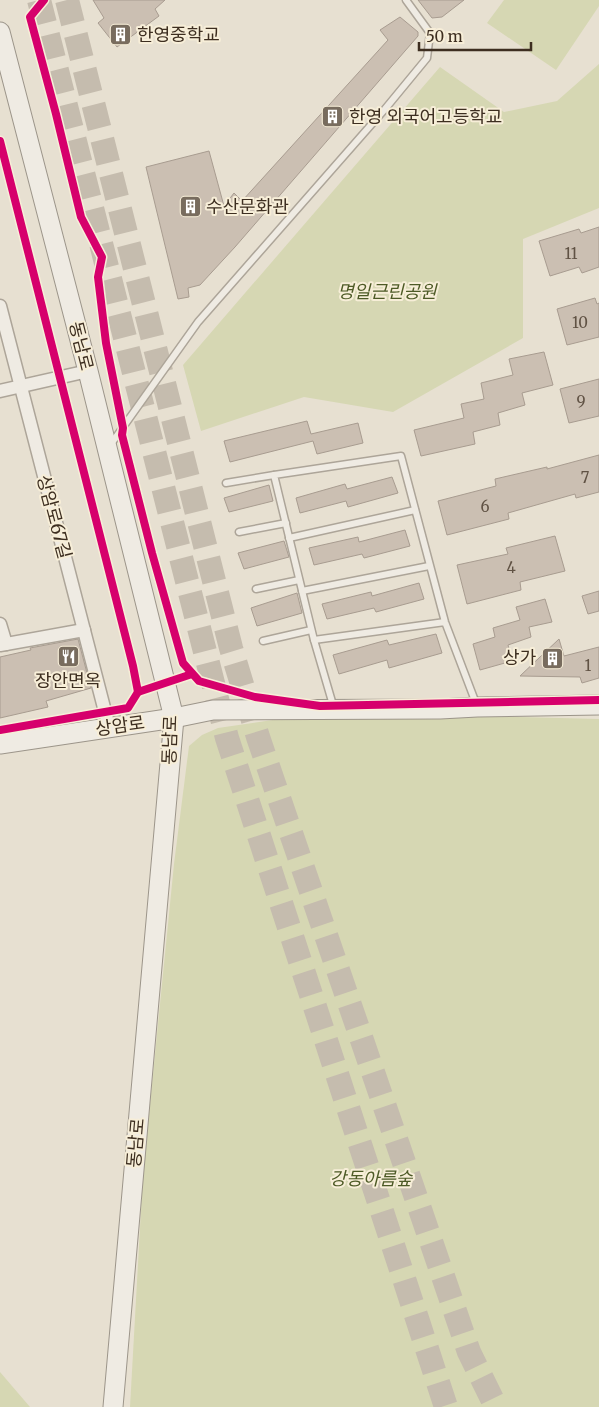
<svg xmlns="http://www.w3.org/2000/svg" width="599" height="1407" viewBox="0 0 599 1407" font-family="Merriweather,'Noto Sans KR',serif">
  <rect width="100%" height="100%" fill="#e7e0d1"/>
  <g fill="#d6d7b3">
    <polygon points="504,0 599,0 599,6 556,70 487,23"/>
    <polygon points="599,64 599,208 523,239 523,338 393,412 304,397 201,431 183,365 440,67 504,112 557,101"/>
    <polygon points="442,715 599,719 599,1407 130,1407 143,1174 174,864 189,746 202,735 218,728 279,719"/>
    <polygon points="0,1372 30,1407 0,1407"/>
  </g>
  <g fill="#cbbfb2" stroke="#a89c90">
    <polygon points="93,0 165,0 155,9 159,16 117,47 98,23 104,18"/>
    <polygon points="418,0 464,0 442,17 432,18"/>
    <polygon points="400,17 418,32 418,36 235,247 200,285 188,288 189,297 178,299 146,167 209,151 224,206 234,193 242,201 388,40 380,30"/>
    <polygon points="599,227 599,267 582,273 579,267 550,276 539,241 579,229 581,233"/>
    <polygon points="595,298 597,304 599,303 599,337 567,345 557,309"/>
    <polygon points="544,352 553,385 522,393 525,405 498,413 500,425 473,432 475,444 421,456 414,430 464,418 461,404 484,399 481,383 513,375 509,359"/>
    <polygon points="599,379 599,416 569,423 560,389"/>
    <polygon points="307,421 311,434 358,423 363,443 317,454 313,441 230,462 224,441"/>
    <polygon points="599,455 599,492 576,498 575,494 508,513 509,519 447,535 438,501 496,486 495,479 547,467 547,469"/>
    <polygon points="392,477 398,493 348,507 346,501 300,513 296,498 345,484 347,489"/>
    <polygon points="269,485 273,501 229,512 224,498"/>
    <polygon points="405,530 410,546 364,558 362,554 314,565 309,548 358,537 359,542"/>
    <polygon points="555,536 565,571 520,582 521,590 467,604 457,565 508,554 506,548"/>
    <polygon points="284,541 289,557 244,569 238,553"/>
    <polygon points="419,583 424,599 376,612 374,608 327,619 322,604 371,592 372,596"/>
    <polygon points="599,591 599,611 588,614 582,596"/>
    <polygon points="297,593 302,613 257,626 251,608"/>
    <polygon points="545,599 552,622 529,627 531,637 508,645 512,661 480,670 473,644 495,637 493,628 520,620 516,607"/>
    <polygon points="436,634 442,653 389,668 387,660 339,674 333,655 387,640 389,645"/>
    <polygon points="78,639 91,688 46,701 48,707 0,718 0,657 31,650 30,648"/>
    <polygon points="559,639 564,656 599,647 599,678 582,683 580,677 520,676"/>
  </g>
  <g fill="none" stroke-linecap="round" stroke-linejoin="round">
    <g stroke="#c5bcae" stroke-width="24" stroke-dasharray="24 12" stroke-linecap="butt">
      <polyline points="39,0 227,738 446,1407"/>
      <polyline points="67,0 231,648 258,737 469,1352 496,1407"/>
    </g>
    <defs>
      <g id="lane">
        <polyline points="111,444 198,322 385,109 427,58 430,33 406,0"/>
        <polyline points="226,483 274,475"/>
        <polyline points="239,532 286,523"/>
        <polyline points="289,538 415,510"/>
        <polyline points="256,589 299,580"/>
        <polyline points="302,591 429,566"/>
        <polyline points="445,622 314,640 274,475 401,456 445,622 477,706"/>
        <polyline points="314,640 333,705"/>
        <polyline points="263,641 311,630"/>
      </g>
      <g id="street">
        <polyline points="0,306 109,727"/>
        <polyline points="0,391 88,371"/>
        <polyline points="0,624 6,644"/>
        <polyline points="0,645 84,630"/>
      </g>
      <g id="secondary">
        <polyline points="0,32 88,371 174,718 113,1407"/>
        <polyline points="0,744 174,718 213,710 440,709 477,707 599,705"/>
      </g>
    </defs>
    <use href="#lane" stroke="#ada599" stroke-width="9"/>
    <use href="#street" stroke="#ada599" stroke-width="15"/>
    <use href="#secondary" stroke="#9c958a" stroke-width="21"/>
    <use href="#lane" stroke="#efebe3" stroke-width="6"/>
    <use href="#street" stroke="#efebe3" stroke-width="12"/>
    <use href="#secondary" stroke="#efebe3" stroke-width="19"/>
    <defs>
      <g id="cycleway">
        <polyline points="44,0 30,17 56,114 81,217 102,257 98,277 106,343 123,428 122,435 152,553 183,663 199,681 255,697 320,706 599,700"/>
        <polyline points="0,141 133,666 138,692"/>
        <polyline points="0,730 128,708 138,692 192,674"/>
      </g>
    </defs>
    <use href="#cycleway" stroke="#f7eed8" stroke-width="11"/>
    <use href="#cycleway" stroke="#d6006c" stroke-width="8"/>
  </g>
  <defs>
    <symbol id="building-square" viewBox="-11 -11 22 22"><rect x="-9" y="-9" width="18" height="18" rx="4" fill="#786c5e" stroke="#f7eed8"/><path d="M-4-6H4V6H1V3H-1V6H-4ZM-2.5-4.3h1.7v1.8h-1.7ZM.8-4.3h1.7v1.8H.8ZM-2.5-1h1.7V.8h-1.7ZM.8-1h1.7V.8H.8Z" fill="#fff"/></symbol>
    <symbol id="restaurant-square" viewBox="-11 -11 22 22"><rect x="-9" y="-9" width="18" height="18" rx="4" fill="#786c5e" stroke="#f7eed8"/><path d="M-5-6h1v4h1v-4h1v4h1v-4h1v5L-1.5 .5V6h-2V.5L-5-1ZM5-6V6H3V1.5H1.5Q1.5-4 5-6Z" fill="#fff"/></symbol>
  </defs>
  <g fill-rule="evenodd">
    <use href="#building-square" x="108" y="22" width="25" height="25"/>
    <use href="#building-square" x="320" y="104" width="25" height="25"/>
    <use href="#building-square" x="178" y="194" width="25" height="25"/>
    <use href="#restaurant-square" x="56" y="644" width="25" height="25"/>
    <use href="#building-square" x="540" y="646" width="25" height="25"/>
  </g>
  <g text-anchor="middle" stroke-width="4" stroke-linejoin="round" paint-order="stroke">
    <g font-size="15" fill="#605244">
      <text x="571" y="259">11</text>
      <text x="580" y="328">10</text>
      <text x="581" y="407">9</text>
      <text x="585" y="483">7</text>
      <text x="485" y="512">6</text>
      <text x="511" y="573">4</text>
      <text x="588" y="671">1</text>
    </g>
    <g font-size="18" fill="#3d2e20" stroke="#f7eed8" text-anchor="start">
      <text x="137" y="41">한영중학교</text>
      <text x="349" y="123">한영 외국어고등학교</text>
      <text x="206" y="213">수산문화관</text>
      <text x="536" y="664" text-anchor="end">상가</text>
      <text x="68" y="687" text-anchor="middle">장안면옥</text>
    </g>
    <g font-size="18" font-style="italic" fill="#4d5a26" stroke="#f7eed8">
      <text x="387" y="298">명일근린공원</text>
      <text x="371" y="1185">강동아름숲</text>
    </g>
    <g font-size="18" fill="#3d2e20" stroke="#f7eed8">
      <text transform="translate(81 346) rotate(76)" y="6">동남로</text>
      <text transform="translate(54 517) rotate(75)" y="6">상암로67길</text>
      <text transform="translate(120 726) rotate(-8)" y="6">상암로</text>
      <text transform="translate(170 740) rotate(-88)" y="6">동남로</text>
      <text transform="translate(136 1143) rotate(-85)" y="6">동남로</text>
    </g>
  </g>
  <path d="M419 42v8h112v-8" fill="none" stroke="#3d2e20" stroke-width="2.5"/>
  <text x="426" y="42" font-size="15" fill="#3d2e20" stroke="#f7eed8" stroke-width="4" paint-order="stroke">50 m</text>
</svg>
